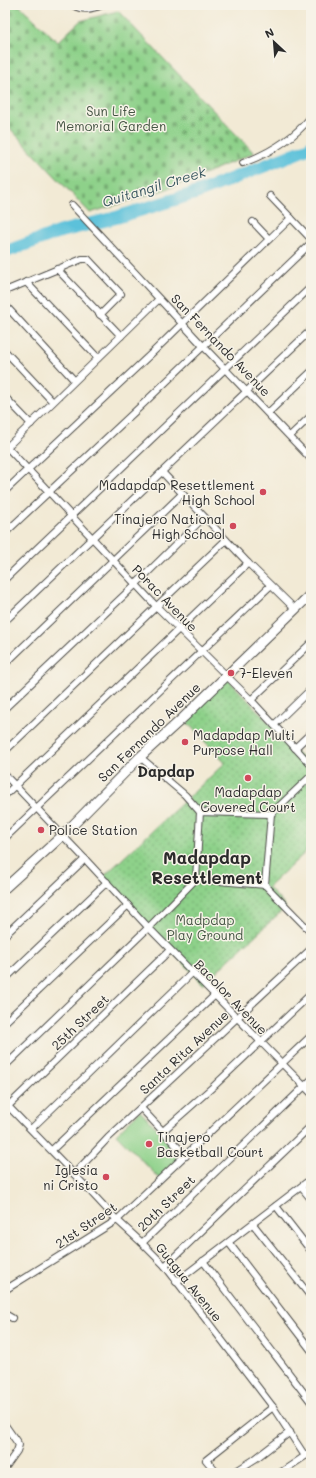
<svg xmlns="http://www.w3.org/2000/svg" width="316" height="1478" viewBox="0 0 316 1478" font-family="Mali,sans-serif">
  <defs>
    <pattern id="cemetery-stones" width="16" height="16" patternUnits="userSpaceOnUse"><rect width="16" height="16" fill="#8ed18a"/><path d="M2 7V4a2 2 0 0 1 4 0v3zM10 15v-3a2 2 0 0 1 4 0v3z" fill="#74aa71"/></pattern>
    <pattern id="park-dots" width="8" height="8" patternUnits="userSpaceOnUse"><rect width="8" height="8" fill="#8ed18a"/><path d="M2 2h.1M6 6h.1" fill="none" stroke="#74aa71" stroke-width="1.8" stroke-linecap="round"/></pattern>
  </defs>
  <rect width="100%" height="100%" fill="#f7f3e8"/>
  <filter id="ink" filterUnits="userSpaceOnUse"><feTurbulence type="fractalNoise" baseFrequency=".025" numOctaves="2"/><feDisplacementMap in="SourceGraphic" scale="8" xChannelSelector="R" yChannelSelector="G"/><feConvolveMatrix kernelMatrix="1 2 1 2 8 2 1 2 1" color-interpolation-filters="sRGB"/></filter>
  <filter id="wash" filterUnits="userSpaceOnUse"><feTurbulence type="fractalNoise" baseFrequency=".012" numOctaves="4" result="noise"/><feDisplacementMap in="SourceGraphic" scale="16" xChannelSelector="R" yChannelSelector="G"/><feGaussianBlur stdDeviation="0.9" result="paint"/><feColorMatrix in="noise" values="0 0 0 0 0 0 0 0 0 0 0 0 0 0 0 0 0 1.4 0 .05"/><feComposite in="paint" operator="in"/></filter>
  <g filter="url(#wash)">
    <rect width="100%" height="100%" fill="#f2ead5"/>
    <polygon fill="#8ed18a" stroke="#5c7e5a" points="140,1111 183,1155 159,1178 116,1134"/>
    <polygon fill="url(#cemetery-stones)" stroke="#5c7e5a" points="5,5 19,5 58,42 80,21 118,11 254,153 173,187 90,213 5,123"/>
    <polygon fill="url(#park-dots)" stroke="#5c7e5a" points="227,678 311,767 311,847 268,887 286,907 203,984 103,877 225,763 184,719"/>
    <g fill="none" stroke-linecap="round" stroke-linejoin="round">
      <polyline stroke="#5cc1da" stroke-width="13" points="5,252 59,232 118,217 199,192 309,148 311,146"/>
    </g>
  </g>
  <g filter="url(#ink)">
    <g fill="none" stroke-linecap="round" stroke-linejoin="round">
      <defs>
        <g id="street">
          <path d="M73 5C83 11 92 9 102 5"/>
          <path d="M243 163C270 153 293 139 311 117"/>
          <polyline points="270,196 311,239"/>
          <polyline points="72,205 203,346 311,459"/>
          <polyline points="253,222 269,239"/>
          <polyline points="57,269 121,336"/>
          <polyline points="26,282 98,358"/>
          <polyline points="5,291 82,259 88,259 121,294 100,315"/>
          <polyline points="5,305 74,380"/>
          <polyline points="5,351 52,401"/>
          <polyline points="5,397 31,424"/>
          <polyline points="268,413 311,372"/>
          <polyline points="290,436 311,416"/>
          <polyline points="5,445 156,606 251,700 311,765"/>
          <polyline points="6,448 159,299"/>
          <polyline points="162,472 248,563 295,609"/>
          <polyline points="5,491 152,353 291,218"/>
          <polyline points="5,533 143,404 311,243"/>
          <polyline points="5,579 311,287"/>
          <polyline points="5,621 311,330"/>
          <polyline points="5,664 182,494"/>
          <polyline points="251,700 311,643"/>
          <polyline points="5,708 136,584 204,517"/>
          <polyline points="274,725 311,689"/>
          <polyline points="295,748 311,733"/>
          <polyline points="5,751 226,540"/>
          <polyline points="140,757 185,795 200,812"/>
          <polyline points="5,775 85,859 148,927 311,1093"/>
          <polyline points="5,795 248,563"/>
          <polyline points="5,838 270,586"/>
          <polyline points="196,879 265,885 271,814 311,776"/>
          <polyline points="265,885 311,932"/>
          <polyline points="5,935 85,859"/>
          <polyline points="5,979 107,882"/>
          <polyline points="5,1022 128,905"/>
          <polyline points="5,1066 148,928 196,879 200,812 271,814"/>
          <polyline points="5,1103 74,1174 117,1220 142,1243 165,1266 273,1407 305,1456"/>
          <polyline points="141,1108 186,1156"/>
          <polyline points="5,1109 170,950"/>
          <polyline points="31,1129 193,972"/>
          <polyline points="163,1131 215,1085 311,994"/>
          <polyline points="52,1150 215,995"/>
          <polyline points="74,1174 108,1138 311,949"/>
          <polyline points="301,1187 311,1199"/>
          <polyline points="276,1206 311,1251"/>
          <polyline points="253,1224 311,1297"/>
          <polyline points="142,1243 311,1080"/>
          <polyline points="229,1243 311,1350"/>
          <polyline points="203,1261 311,1402"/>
          <polyline points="165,1266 311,1126"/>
          <polyline points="176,1282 311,1179"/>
          <polyline points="5,1290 117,1220 311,1036"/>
          <polyline points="5,1314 12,1318"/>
          <polyline points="5,1425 19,1445 17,1451 5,1468"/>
          <polyline points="217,1473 206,1460 273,1407"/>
          <polyline points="233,1473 255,1459 290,1432"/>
          <polyline points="280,1473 311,1452"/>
        </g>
        <polyline id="secondary" points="5,888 63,835 140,757 184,717 311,594"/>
      </defs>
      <use href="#street" stroke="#494844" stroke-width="8"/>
      <use href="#secondary" stroke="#494844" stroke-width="11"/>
      <use href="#street" stroke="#fff" stroke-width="6"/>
      <use href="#secondary" stroke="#fff" stroke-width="9"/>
    </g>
  </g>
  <g fill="#d1495b" stroke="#f7f3e8" stroke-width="1.5">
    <circle cx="263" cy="492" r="4"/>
    <circle cx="233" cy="526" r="4"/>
    <circle cx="231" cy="673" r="4"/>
    <circle cx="185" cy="742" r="4"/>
    <circle cx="248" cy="778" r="4"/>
    <circle cx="41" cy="830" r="4"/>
    <circle cx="149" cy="1144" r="4"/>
    <circle cx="106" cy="1177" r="4"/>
  </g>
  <g text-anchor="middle" stroke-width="3" stroke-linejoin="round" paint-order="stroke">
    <g font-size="13" fill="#445443" stroke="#f7f3e8">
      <text x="111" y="116">Sun Life<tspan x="111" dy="15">Memorial Garden</tspan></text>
      <text x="205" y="925">Madpdap<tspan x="205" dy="15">Play Ground</tspan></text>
    </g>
    <g font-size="13" fill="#2b2b2b" stroke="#f7f3e8">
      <text transform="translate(221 345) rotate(46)" y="5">San Fernando Avenue</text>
      <text transform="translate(165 598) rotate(46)" y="5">Porac Avenue</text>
      <text transform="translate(149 732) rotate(-44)" y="5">San Fernando Avenue</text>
      <text transform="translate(231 997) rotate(46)" y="5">Bacolor Avenue</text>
      <text transform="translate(80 1022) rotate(-44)" y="5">25th Street</text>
      <text transform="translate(184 1052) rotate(-43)" y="5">Santa Rita Avenue</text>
      <text transform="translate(166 1203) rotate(-44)" y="5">20th Street</text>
      <text transform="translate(86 1225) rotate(-34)" y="5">21st Street</text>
      <text transform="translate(189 1282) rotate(51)" y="5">Guagua Avenue</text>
    </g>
    <g font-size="13" fill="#2b2b2b" stroke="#f7f3e8" text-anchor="start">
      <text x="255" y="490" text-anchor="end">Madapdap Resettlement<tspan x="255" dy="15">High School</tspan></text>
      <text x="225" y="524" text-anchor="end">Tinajero National<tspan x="225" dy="15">High School</tspan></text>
      <text x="239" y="678">7-Eleven</text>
      <text x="193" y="740">Madapdap Multi<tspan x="193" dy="15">Purpose Hall</tspan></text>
      <text x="248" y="797" text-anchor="middle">Madapdap<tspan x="248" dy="15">Covered Court</tspan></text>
      <text x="49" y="835">Police Station</text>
      <text x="157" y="1142">Tinajero<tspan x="157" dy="15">Basketball Court</tspan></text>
      <text x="98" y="1175" text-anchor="end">Iglesia<tspan x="98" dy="15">ni Cristo</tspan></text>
    </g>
    <g font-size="14" font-style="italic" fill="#3a5860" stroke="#f7f3e8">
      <text transform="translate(154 187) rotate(-17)" y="5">Quitangil Creek</text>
    </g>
    <g font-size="15" font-weight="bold" fill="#2b2b2b" stroke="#f7f3e8">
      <text x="166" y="777">Dapdap</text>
    </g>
    <g font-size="17" font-weight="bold" fill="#2b2b2b" stroke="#f7f3e8">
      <text x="207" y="864">Madapdap<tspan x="207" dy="20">Resettlement</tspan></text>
    </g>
  </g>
  <rect width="316" height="1478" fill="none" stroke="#f7f3e8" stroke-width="20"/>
  <g transform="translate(274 42) rotate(334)" stroke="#f7f3e8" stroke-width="3" paint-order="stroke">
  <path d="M0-3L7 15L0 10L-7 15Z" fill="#2b2b2b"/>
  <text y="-6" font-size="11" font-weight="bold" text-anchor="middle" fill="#2b2b2b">N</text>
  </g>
</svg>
